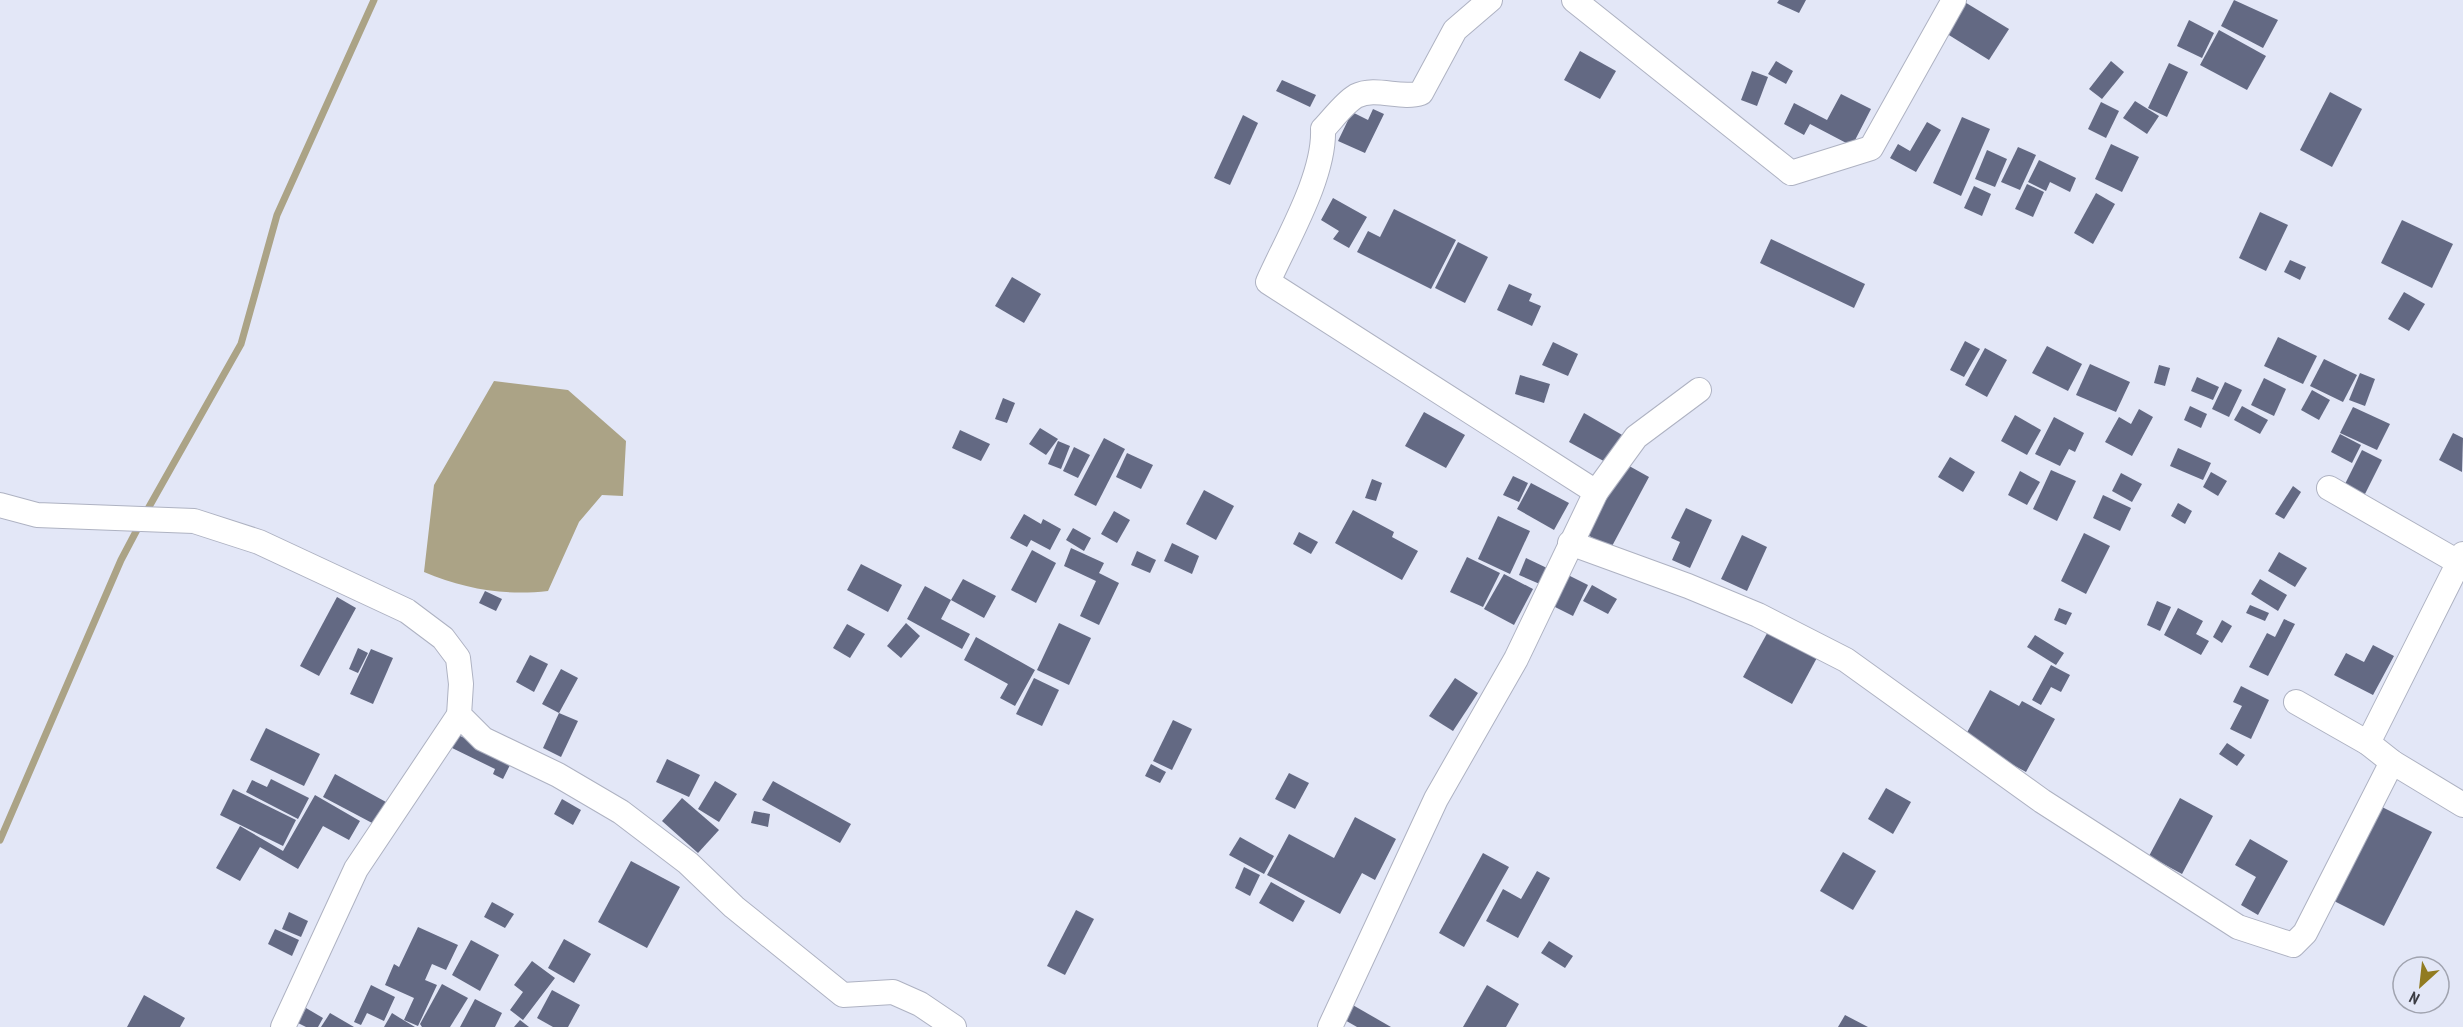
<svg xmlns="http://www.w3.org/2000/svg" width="2463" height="1027" viewBox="0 0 2463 1027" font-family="'PT Sans Narrow',sans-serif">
  <rect width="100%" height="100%" fill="#e3e7f7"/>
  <path fill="#aba386" d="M494 381 568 390 626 441 623 496 602 495 579 522 548 591C505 596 464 589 424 572L434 485Z"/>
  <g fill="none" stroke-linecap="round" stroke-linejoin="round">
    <g stroke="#aba386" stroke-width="7">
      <polyline points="145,514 241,344 277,215 374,0"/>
      <polyline points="0,840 121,560 140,524"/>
    </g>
  </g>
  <g fill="#636983">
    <polygon points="1779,0 1806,0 1799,13 1777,3"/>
    <polygon points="2234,0 2278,20 2263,48 2221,26"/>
    <polygon points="1963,1 2009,29 1989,60 1944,32"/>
    <polygon points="2189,20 2214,33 2202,58 2177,46"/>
    <polygon points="2219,30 2266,56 2247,90 2200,65"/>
    <polygon points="1580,51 1616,71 1600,99 1564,80"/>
    <polygon points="1776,61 1793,71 1786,84 1768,74"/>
    <polygon points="2111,61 2124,72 2102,99 2089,89"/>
    <polygon points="2169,63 2188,72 2167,117 2148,108"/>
    <polygon points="1752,71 1768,77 1757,106 1741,100"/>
    <polygon points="1282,80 1316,95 1310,107 1276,91"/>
    <polygon points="2330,92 2362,109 2332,167 2300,150"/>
    <polygon points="1841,94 1871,109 1852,146 1810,124 1804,135 1784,124 1794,103 1827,120"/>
    <polygon points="2135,101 2159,116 2147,134 2123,118"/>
    <polygon points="2101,102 2119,111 2106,138 2088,129"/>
    <polygon points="1373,109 1384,114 1365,153 1338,141 1352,112 1368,120"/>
    <polygon points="1243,115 1258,123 1230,185 1214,178"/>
    <polygon points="1962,117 1990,129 1961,196 1933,183"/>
    <polygon points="1927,122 1941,130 1916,172 1890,158 1898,144 1910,151"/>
    <polygon points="2111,144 2139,157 2122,192 2095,179"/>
    <polygon points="2018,147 2036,155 2020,190 2001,182"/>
    <polygon points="1987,150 2007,159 1995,187 1975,179"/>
    <polygon points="2039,160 2076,178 2070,192 2050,182 2046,191 2028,182"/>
    <polygon points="2027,184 2044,192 2033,217 2015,209"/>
    <polygon points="1974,186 1991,194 1982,216 1964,208"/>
    <polygon points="2096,193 2115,204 2093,244 2074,233"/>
    <polygon points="1333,198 1367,217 1349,248 1333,239 1339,231 1321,220"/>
    <polygon points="1394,209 1456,240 1431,289 1357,252 1368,231 1380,237"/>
    <polygon points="2260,212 2288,225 2266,271 2239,258"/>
    <polygon points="2402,220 2453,244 2432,288 2381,263"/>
    <polygon points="1771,239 1865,284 1854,308 1760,263"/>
    <polygon points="1458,242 1488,257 1465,303 1435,288"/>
    <polygon points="2290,260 2306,267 2300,280 2284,272"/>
    <polygon points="1012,277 1041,294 1024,323 995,306"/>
    <polygon points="1509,284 1532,294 1529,301 1541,306 1532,326 1497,310"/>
    <polygon points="2404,292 2425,304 2409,331 2388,319"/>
    <polygon points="2278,337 2317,356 2303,384 2264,366"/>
    <polygon points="1965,341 1980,349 1964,377 1950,370"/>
    <polygon points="1553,342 1578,354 1568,376 1542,365"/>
    <polygon points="2047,346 2082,364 2068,391 2032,373"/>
    <polygon points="1985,348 2007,360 1987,397 1965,385"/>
    <polygon points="2324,359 2357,375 2343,402 2310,386"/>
    <polygon points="2090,364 2130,382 2116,412 2076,395"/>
    <polygon points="2159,365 2170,368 2165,386 2154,383"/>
    <polygon points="2360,373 2375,379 2365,406 2349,400"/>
    <polygon points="1520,375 1550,384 1544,403 1515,394"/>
    <polygon points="2197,377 2219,387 2213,400 2191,391"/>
    <polygon points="2264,378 2286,389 2274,416 2251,405"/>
    <polygon points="2225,382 2242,390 2229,417 2212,409"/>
    <polygon points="2312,390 2330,400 2319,420 2301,410"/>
    <polygon points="1003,398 1015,403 1007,423 995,419"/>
    <polygon points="2190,406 2207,414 2201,428 2184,420"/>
    <polygon points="2242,406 2268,420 2260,434 2234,420"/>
    <polygon points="2353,407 2390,424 2377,450 2340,433"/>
    <polygon points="2139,409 2153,417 2132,456 2105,442 2119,417 2131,424"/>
    <polygon points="1424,412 1465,435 1446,468 1405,446"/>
    <polygon points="1584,413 1624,436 1609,464 1569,442"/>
    <polygon points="2015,415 2041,430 2027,455 2001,441"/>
    <polygon points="2054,417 2084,433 2075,452 2069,449 2060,466 2035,454"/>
    <polygon points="1040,428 1058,439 1046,455 1029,444"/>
    <polygon points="960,430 990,444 981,461 952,448"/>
    <polygon points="2453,433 2463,438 2462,472 2439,460"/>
    <polygon points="2340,434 2361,445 2352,463 2331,452"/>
    <polygon points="1104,438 1125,449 1096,506 1074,495"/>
    <polygon points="1058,441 1070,446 1061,469 1048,464"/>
    <polygon points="1074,447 1090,455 1078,478 1063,471"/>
    <polygon points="2178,448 2211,463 2203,480 2170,466"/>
    <polygon points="2362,450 2382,460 2363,498 2343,488"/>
    <polygon points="1127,453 1153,465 1141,489 1116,477"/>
    <polygon points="1950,457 1975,472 1963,492 1938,477"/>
    <polygon points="1622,462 1649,477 1611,548 1584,533"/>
    <polygon points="2051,470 2076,481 2057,521 2033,509"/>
    <polygon points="2020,471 2040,482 2027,505 2008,495"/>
    <polygon points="2211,472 2227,481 2218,496 2203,487"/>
    <polygon points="2121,473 2142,484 2132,502 2112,491"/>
    <polygon points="1513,476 1528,483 1519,502 1503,495"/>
    <polygon points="1372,479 1382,483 1376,501 1365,498"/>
    <polygon points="1531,483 1569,503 1554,530 1517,509"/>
    <polygon points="2293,486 2301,492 2284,519 2275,514"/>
    <polygon points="1204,490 1234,506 1216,540 1186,524"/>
    <polygon points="2103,495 2131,508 2120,531 2093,518"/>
    <polygon points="2178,503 2192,511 2185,524 2171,516"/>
    <polygon points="1686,508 1712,520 1690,568 1672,560 1680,542 1671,538"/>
    <polygon points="1353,510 1394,532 1392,537 1418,551 1402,580 1335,543"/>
    <polygon points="1114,511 1130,520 1117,543 1101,534"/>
    <polygon points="1024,514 1041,524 1043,519 1061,529 1050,550 1031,540 1027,547 1010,538"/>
    <polygon points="1498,516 1530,531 1510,574 1478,559"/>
    <polygon points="1073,528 1091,538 1084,551 1066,540"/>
    <polygon points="1299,532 1318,542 1311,554 1293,544"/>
    <polygon points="2084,533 2110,546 2086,594 2061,581"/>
    <polygon points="1742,535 1767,547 1747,591 1721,579"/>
    <polygon points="1172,543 1199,556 1192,574 1164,561"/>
    <polygon points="1071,548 1104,563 1099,573 1119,583 1099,625 1080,616 1096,581 1064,566"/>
    <polygon points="1032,550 1056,563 1036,603 1011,590"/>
    <polygon points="1137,551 1156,560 1150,573 1131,565"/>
    <polygon points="2279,552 2307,568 2295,587 2268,571"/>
    <polygon points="1467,557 1500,573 1483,607 1450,592"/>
    <polygon points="1526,558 1549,569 1542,585 1519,575"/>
    <polygon points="861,564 902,585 888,612 847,590"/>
    <polygon points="1564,573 1588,585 1573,616 1549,604"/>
    <polygon points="1504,574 1533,589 1514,625 1484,609"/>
    <polygon points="963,579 996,596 984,618 951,600"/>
    <polygon points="2260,579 2287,595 2278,611 2251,594"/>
    <polygon points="1592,585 1617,599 1608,614 1583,601"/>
    <polygon points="925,586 951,600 941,619 970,634 962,649 907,619"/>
    <polygon points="485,591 502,599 496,611 479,603"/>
    <polygon points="337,597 356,608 319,676 300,666"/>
    <polygon points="2157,601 2171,607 2160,631 2147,625"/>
    <polygon points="2250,605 2269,613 2265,621 2246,613"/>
    <polygon points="2059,608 2072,613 2066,625 2054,620"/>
    <polygon points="2178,608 2203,621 2196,634 2209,641 2201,655 2164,635"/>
    <polygon points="2284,619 2295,624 2268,676 2249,667 2267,633 2275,637"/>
    <polygon points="2222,620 2232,626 2222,643 2213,637"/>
    <polygon points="906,623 920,636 901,658 887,646"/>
    <polygon points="1059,623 1091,638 1069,685 1037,670"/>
    <polygon points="847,624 865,634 850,658 833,648"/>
    <polygon points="1770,628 1819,654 1792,704 1743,677"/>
    <polygon points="2035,635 2064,653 2056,665 2027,647"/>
    <polygon points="976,637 1035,670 1015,706 1000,698 1008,684 964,660"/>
    <polygon points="2373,645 2394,656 2373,695 2334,675 2346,653 2364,662"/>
    <polygon points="358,648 368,653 358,673 349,669"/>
    <polygon points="371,649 393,658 373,704 350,694"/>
    <polygon points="530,655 548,664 534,692 516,682"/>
    <polygon points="2051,665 2070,675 2061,692 2051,687 2041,705 2032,700"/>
    <polygon points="561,669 578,678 559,713 542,704"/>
    <polygon points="1034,678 1059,690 1042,726 1016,714"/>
    <polygon points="1455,678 1478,693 1453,731 1429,716"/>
    <polygon points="2241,686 2269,700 2251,739 2230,729 2242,706 2233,702"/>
    <polygon points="1990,690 2019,706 2022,701 2055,719 2026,772 1964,738"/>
    <polygon points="559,713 578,721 561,757 543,748"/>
    <polygon points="1173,720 1192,729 1172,770 1153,761"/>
    <polygon points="266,728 320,754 304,786 250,760"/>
    <polygon points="452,732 512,761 503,779 493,774 495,769 446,745"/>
    <polygon points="2227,743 2245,755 2237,766 2219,754"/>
    <polygon points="667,759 700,775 689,797 656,782"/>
    <polygon points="1151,764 1166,772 1160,783 1145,776"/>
    <polygon points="1289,773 1309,783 1295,809 1275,799"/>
    <polygon points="335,774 386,802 374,824 323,797"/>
    <polygon points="271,779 309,798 298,819 246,792 252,780 267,787"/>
    <polygon points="715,781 737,794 719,822 698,809"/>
    <polygon points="773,781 851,824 840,843 762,800"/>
    <polygon points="1886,788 1911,802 1893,834 1868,819"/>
    <polygon points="233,789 296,820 283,846 220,815"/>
    <polygon points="315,795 360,821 349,840 323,826 298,869 260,847 240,881 216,868 240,826 283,851"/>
    <polygon points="682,798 719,830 698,853 662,821"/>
    <polygon points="2180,798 2213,816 2182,874 2149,856"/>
    <polygon points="562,799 581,810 573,825 554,814"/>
    <polygon points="2378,805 2432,832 2384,926 2330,899"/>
    <polygon points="754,811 770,814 768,827 751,823"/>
    <polygon points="1355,817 1396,839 1375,880 1362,873 1340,914 1267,875 1289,834 1334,858"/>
    <polygon points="1240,837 1274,856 1264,874 1229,855"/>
    <polygon points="2250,839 2288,861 2258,915 2241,905 2256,877 2235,865"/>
    <polygon points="1843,852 1876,871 1853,910 1820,891"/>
    <polygon points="1483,853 1509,867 1464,947 1439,933"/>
    <polygon points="631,861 680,887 647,948 598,922"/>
    <polygon points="1244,867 1260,875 1250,896 1235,888"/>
    <polygon points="1537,871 1550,878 1518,938 1486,921 1503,889 1521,899"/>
    <polygon points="1271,882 1305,901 1293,922 1259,903"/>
    <polygon points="492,902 514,914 505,928 484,917"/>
    <polygon points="1076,910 1094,919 1065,975 1047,966"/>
    <polygon points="289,912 308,921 301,937 282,929"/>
    <polygon points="418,927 458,945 446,970 432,964 425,980 437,985 418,1026 404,1020 414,998 385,985 394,964 399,967"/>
    <polygon points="275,929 299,940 292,956 268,944"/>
    <polygon points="564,939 591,954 574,983 548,968"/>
    <polygon points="471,940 499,955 480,991 452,975"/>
    <polygon points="1549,941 1573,956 1565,968 1541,953"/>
    <polygon points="532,961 555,978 523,1020 510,1010 523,992 514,985"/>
    <polygon points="442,984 468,998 450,1027 422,1027 420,1024"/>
    <polygon points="371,985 395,997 384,1021 367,1013 361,1025 354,1022"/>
    <polygon points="1487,985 1519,1004 1506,1027 1463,1027"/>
    <polygon points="552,990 580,1005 568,1027 553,1027 537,1018"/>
    <polygon points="144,995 185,1018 180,1027 127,1027"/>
    <polygon points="475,999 502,1013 495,1027 460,1027"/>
    <polygon points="1351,1004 1391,1027 1357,1027 1343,1019"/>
    <polygon points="306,1008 323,1018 318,1027 306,1027 298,1023"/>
    <polygon points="330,1013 354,1027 321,1027"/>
    <polygon points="392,1013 400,1018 415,1027 384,1027"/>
    <polygon points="1845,1015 1868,1027 1838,1027"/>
    <polygon points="520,1020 529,1027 514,1027"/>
  </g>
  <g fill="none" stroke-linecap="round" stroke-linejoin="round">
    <defs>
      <g id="street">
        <path d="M1490 0 1455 30 1421 93C1401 100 1376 86 1356 96 1344 103 1332 120 1323 129 1325 176 1287 239 1268 282L1596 492"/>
        <polyline points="1574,0 1791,173 1871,148 1954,0"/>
        <polyline points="2329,488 2458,562"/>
        <polyline points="0,505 37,515 194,521 259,542 407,611 443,638 458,658 461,684 459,715 483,739 558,775 621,812 688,863 734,907 843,995 893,992 920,1004 954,1027"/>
        <polyline points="1570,543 1688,586 1758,615 1846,660 2042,801 2238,927 2293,945 2305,933 2392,762"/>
        <polyline points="2296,702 2368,743 2392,762 2463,805"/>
        <polyline points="2368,743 2463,554"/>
        <polyline points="283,1027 356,869 459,715"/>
        <polyline points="1330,1027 1436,799 1516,659 1596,492 1636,437 1699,390"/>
      </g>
    </defs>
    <use href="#street" stroke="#aeb2c2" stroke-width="26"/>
    <use href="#street" stroke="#fff" stroke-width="24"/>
  </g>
  <g transform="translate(2421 985) rotate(207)"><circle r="28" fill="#e3e7f7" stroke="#a0a3af" stroke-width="1.5"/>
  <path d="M0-4.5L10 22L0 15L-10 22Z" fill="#917b21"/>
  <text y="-9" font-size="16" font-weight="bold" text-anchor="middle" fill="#3b3c43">N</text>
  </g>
</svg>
